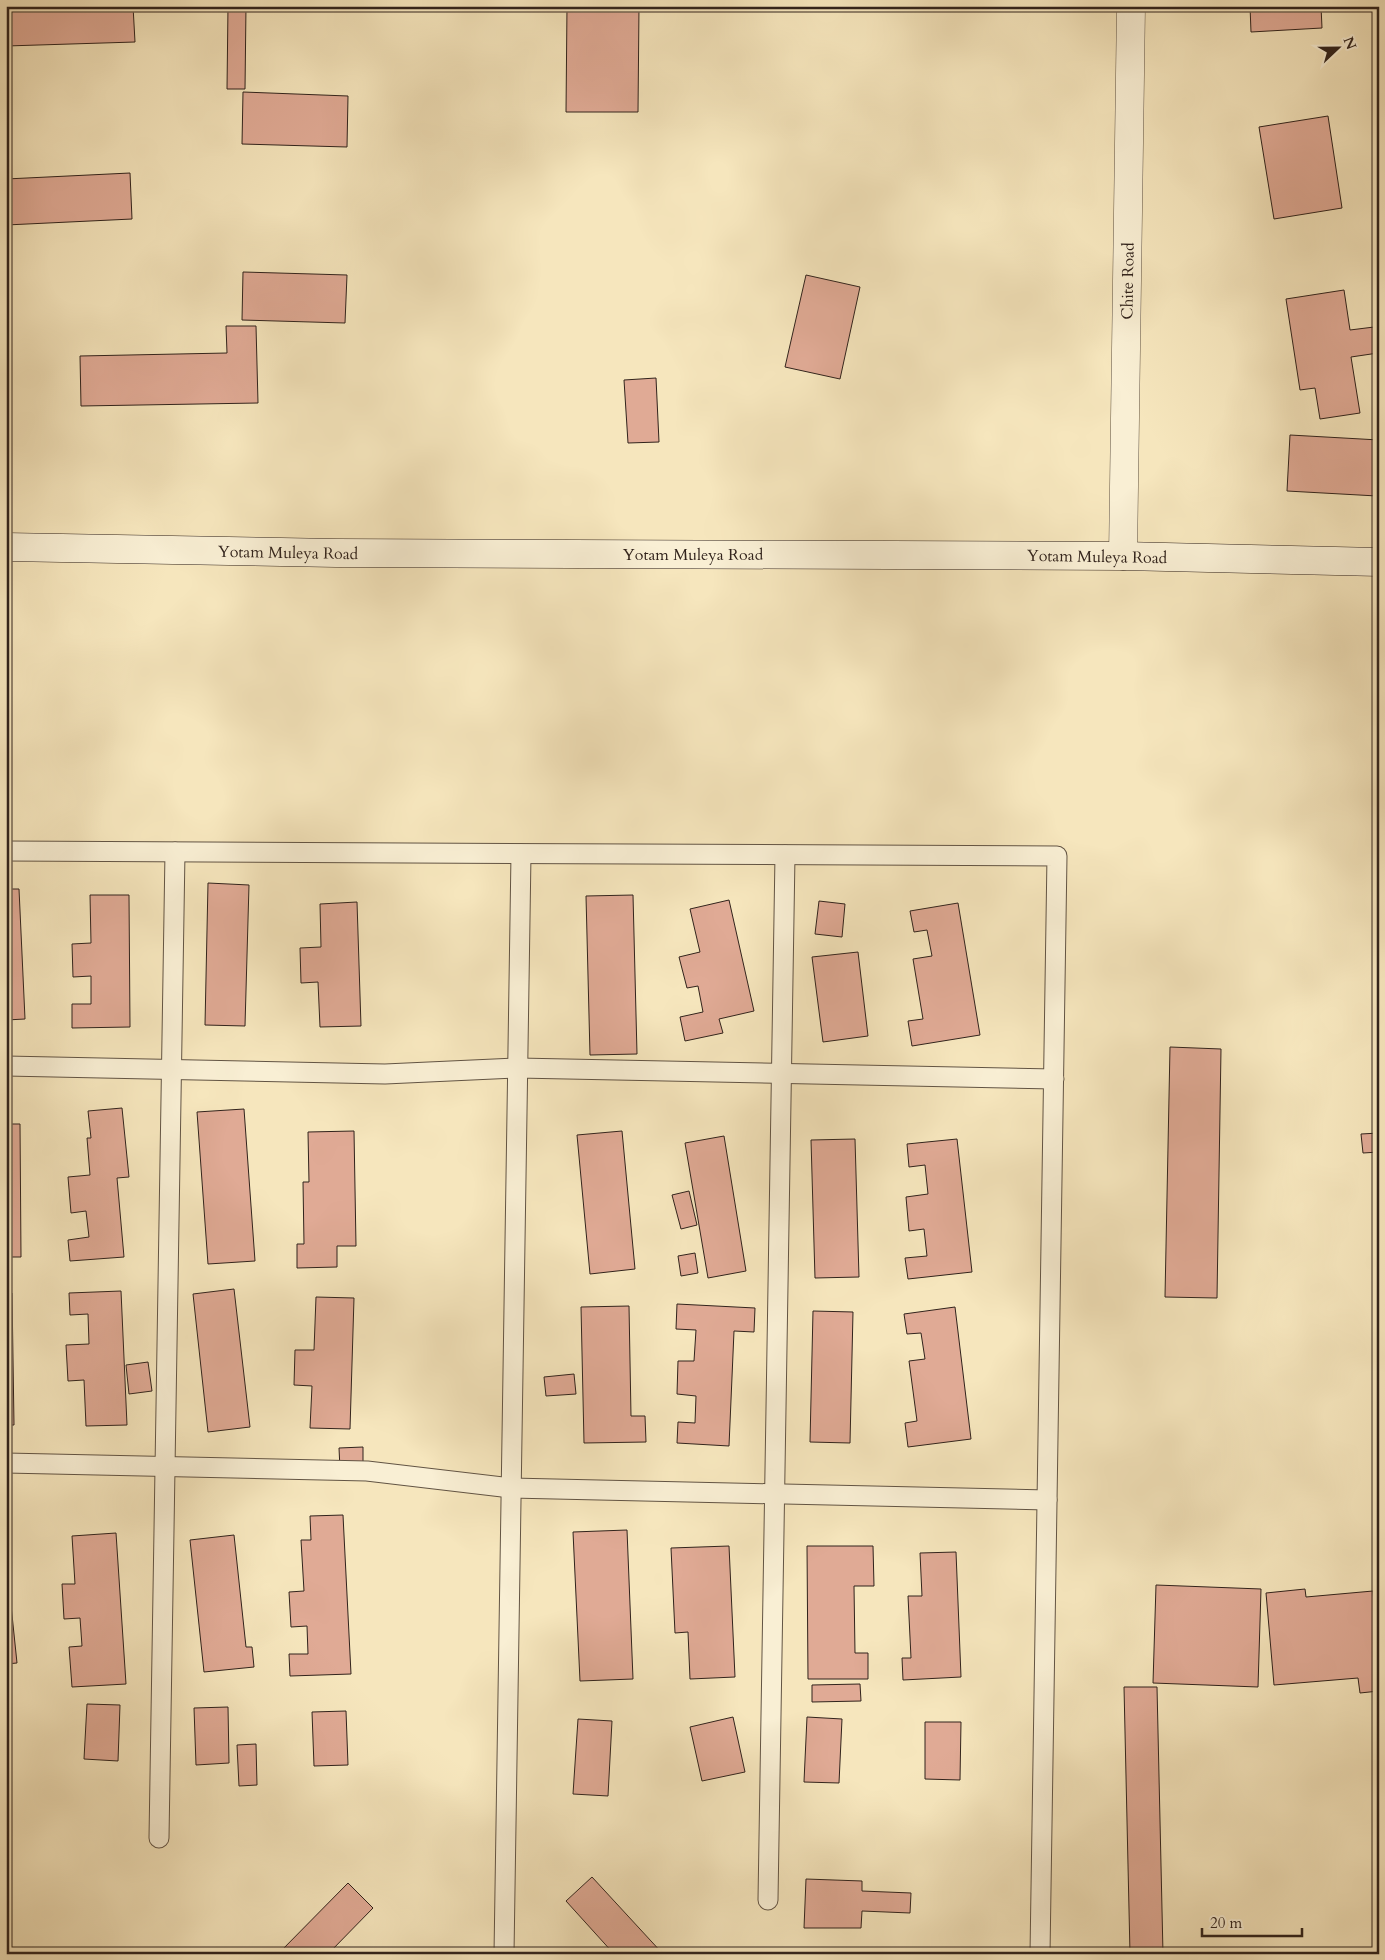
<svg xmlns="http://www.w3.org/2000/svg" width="1385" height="1960" viewBox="0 0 1385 1960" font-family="Cardo,serif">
  <rect width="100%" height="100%" fill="#f6e6bd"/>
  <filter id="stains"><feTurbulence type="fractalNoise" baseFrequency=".004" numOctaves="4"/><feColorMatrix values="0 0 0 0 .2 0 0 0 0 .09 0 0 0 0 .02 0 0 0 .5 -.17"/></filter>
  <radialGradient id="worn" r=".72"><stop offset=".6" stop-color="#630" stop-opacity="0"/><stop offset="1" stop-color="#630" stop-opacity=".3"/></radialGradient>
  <g fill="#e0aa95" stroke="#31231c">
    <polygon points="6,6 133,6 135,42 6,46"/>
    <polygon points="228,6 246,6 245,89 227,89"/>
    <polygon points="567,6 639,6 638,112 566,112"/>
    <polygon points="1250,6 1321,6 1322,28 1251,32"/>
    <polygon points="243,92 348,96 347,147 242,144"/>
    <polygon points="1328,116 1342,208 1274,219 1259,127"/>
    <polygon points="130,173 132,219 6,225 6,179"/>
    <polygon points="243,272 347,275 345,323 242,320"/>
    <polygon points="806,275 860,287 840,379 785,367"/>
    <polygon points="1344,290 1350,330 1374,327 1378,353 1351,357 1360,413 1320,419 1315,388 1300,390 1286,299"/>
    <polygon points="226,326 256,326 258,403 81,406 80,356 227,353"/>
    <polygon points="656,378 659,442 628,443 624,380"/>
    <polygon points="1290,435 1379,440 1377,496 1287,491"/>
    <polygon points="208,883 249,885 245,1026 205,1025"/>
    <polygon points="6,889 19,889 25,1019 6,1020"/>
    <polygon points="90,895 129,895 130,1027 72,1028 72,1004 91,1004 91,976 73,977 72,944 91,943"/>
    <polygon points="633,895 637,1054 590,1055 586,896"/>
    <polygon points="729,900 754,1011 719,1019 723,1033 685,1041 680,1017 703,1012 698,986 687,988 679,957 700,952 690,909"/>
    <polygon points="819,901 845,904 842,937 815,934"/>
    <polygon points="357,902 361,1026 320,1027 318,982 301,983 300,948 321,947 320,904"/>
    <polygon points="958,903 980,1035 912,1046 908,1021 923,1019 913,959 932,956 927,930 914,932 910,911"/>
    <polygon points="858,952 868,1036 823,1042 812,957"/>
    <polygon points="6,1026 10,1026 10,1053 6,1052"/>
    <polygon points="1170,1047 1221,1049 1217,1298 1165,1297"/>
    <polygon points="122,1108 129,1177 117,1178 124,1257 70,1261 68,1240 89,1237 86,1211 71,1213 68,1177 90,1175 87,1138 91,1138 88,1111"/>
    <polygon points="244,1109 255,1261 208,1264 197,1112"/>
    <polygon points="6,1124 20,1124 21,1257 6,1257"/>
    <polygon points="354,1131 356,1246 337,1246 337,1267 297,1268 297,1244 304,1244 303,1182 309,1182 308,1132"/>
    <polygon points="622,1131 635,1269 590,1274 577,1135"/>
    <polygon points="1379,1133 1379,1152 1363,1153 1361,1134"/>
    <polygon points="724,1136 746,1271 708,1278 685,1143"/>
    <polygon points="855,1139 859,1277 815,1278 811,1140"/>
    <polygon points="957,1139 972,1272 908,1279 905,1258 927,1256 924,1229 909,1231 906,1197 928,1194 925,1165 909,1167 907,1144"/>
    <polygon points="689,1191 697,1225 681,1229 672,1195"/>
    <polygon points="695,1253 698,1273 681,1276 678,1256"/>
    <polygon points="234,1289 250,1427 208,1432 193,1294"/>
    <polygon points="121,1291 127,1425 86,1426 84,1380 68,1381 66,1345 89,1344 88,1314 70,1315 69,1293"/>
    <polygon points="6,1293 12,1293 14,1425 6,1425"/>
    <polygon points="316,1297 354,1298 350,1429 310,1428 312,1386 294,1385 295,1350 314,1350"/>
    <polygon points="677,1304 755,1308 754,1332 734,1331 729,1446 677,1443 678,1422 695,1423 696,1396 677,1394 678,1361 694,1361 696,1330 676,1329"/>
    <polygon points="629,1306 631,1416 645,1416 646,1442 584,1443 581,1307"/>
    <polygon points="955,1307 971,1439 908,1447 905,1423 917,1421 909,1361 925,1359 921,1333 907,1334 904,1314"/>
    <polygon points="813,1311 853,1312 850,1443 810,1442"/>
    <polygon points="148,1362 152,1391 129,1394 126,1365"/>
    <polygon points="574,1374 576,1394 546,1396 544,1377"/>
    <polygon points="363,1447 363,1467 340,1469 339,1448"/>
    <polygon points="343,1515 351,1674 290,1676 289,1654 308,1654 307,1626 291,1627 289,1592 304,1591 301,1540 311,1540 310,1516"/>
    <polygon points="627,1530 633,1679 580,1681 573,1532"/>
    <polygon points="116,1533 126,1684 72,1687 69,1647 82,1646 80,1618 64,1619 62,1584 75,1584 72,1536"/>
    <polygon points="234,1535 246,1647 252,1647 254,1667 204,1672 190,1540"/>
    <polygon points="729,1546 735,1677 690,1679 688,1632 675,1633 671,1548"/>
    <polygon points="807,1546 873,1546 874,1586 854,1586 855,1653 868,1653 868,1679 808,1679"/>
    <polygon points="956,1552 961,1677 903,1680 902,1658 911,1658 908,1596 922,1596 920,1553"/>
    <polygon points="6,1557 17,1663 6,1664"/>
    <polygon points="1156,1585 1261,1589 1258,1687 1153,1683"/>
    <polygon points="1305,1589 1306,1597 1373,1591 1375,1618 1379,1617 1379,1691 1360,1693 1358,1678 1274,1685 1266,1593"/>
    <polygon points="860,1684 861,1701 812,1702 812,1685"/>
    <polygon points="1124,1687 1157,1687 1163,1954 1130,1954"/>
    <polygon points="87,1704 120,1705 118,1761 84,1759"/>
    <polygon points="228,1707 229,1763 196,1765 194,1708"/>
    <polygon points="346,1711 348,1765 314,1766 312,1712"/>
    <polygon points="733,1717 745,1772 702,1781 690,1727"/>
    <polygon points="807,1717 842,1719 839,1783 804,1782"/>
    <polygon points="578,1719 612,1721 608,1796 573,1794"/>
    <polygon points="925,1722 961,1722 960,1780 925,1779"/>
    <polygon points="256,1744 257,1785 239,1786 237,1745"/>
    <polygon points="592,1877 663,1954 614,1954 566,1901"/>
    <polygon points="806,1879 862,1881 862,1891 911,1893 910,1913 862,1911 861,1928 804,1928"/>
    <polygon points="348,1883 373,1908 328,1954 278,1954"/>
  </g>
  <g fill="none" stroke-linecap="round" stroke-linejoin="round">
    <defs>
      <g id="lane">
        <polyline points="6,851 1057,856 1040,1954"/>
        <polyline points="6,1066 385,1074 518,1068 1054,1079"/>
        <polyline points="6,1463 367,1471 511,1488 1047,1500"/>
        <polyline points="159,1838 175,852"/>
        <polyline points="768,1900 785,855"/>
        <polyline points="504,1954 521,854"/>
      </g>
      <polyline id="street" points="1123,556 1131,6"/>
      <polyline id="secondary" points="6,547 336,553 1123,556 1379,562"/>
    </defs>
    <use href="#lane" stroke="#625444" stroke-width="21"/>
    <use href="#street" stroke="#625444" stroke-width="29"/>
    <use href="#secondary" stroke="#31231c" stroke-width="29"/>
    <use href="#lane" stroke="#f9efd4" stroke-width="19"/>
    <use href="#street" stroke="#f9efd4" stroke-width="28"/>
    <use href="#secondary" stroke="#f9efd4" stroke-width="28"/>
  </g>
  <g text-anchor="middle" stroke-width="4.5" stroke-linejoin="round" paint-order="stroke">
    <g font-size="16" fill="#31231c" stroke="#f9efd4">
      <text transform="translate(1127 281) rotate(-89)" y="6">Chite Road</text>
      <text transform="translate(288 552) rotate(1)" y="6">Yotam Muleya Road</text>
      <text x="693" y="560">Yotam Muleya Road</text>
      <text transform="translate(1097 556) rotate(1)" y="6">Yotam Muleya Road</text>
    </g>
  </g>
  <rect width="1385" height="1960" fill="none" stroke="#f6e6bd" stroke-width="25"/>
  <rect x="8" y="8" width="1370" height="1945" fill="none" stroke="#31231c" stroke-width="2.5"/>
  <rect x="12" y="12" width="1360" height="1935" fill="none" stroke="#31231c"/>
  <g transform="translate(1338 48) rotate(68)" stroke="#f9efd4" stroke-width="4" paint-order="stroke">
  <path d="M0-4L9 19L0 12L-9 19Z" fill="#31231c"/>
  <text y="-8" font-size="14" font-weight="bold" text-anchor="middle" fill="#31231c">N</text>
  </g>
  <path d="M1202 1928v8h100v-8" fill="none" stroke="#31231c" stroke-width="2.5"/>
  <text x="1210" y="1928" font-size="15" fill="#31231c" stroke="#f9efd4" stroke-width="4" paint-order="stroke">20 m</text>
  <rect width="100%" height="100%" filter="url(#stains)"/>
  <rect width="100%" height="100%" fill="url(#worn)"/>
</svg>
